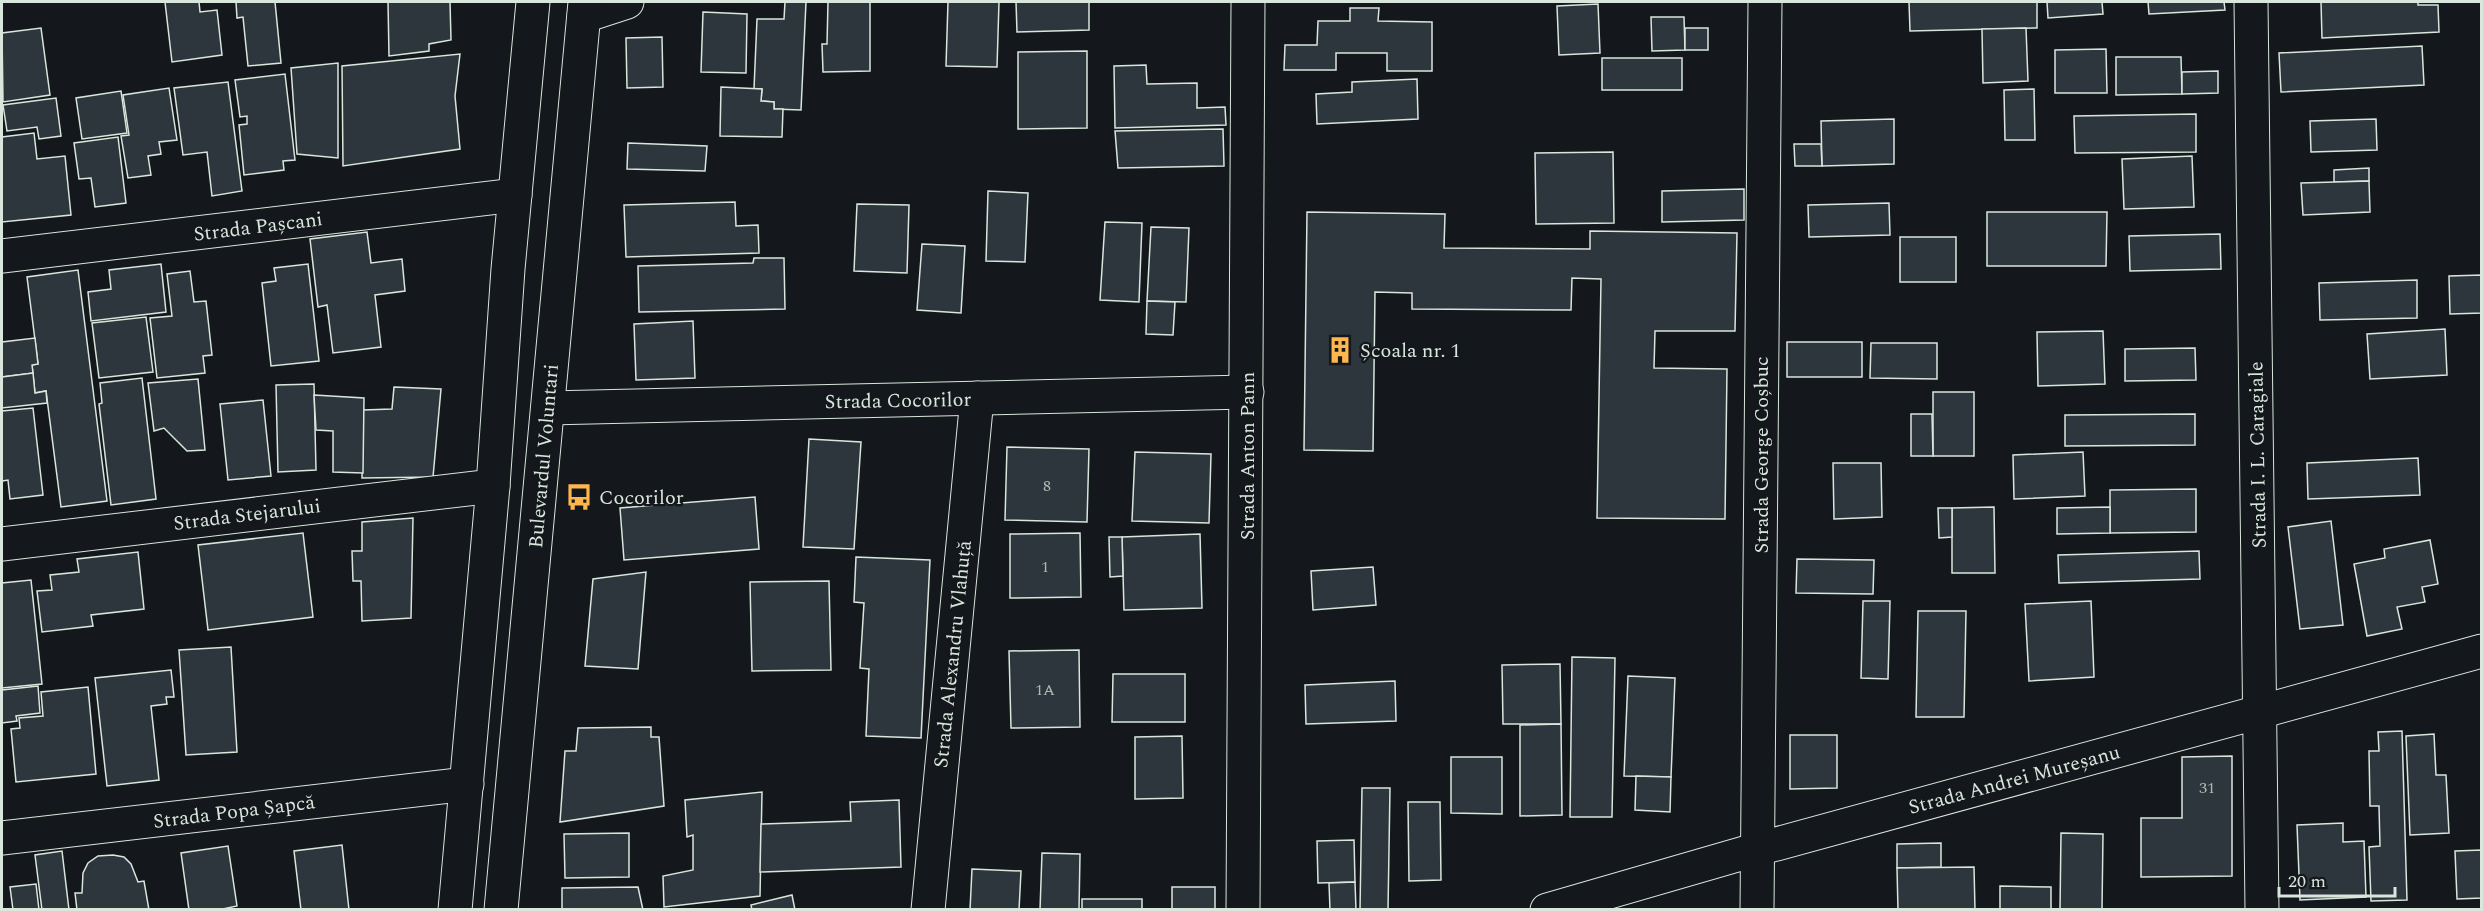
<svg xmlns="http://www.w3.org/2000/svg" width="2483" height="911" viewBox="0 0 2483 911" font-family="Spectral,serif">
  <rect width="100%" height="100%" fill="#14181c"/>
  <g fill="#2c363c" stroke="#d8e6dc" stroke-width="1.5">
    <polygon points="165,2 199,2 200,12 217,10 222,55 172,62"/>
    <polygon points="236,2 275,2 281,63 248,66 243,17 237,18"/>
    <polygon points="388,2 450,2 451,40 429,44 429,51 389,56"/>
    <polygon points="785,2 806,2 801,110 774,109 774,102 761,101 762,89 754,89 757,19 784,19"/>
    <polygon points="828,2 870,2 870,71 823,72 822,44 827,44"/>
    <polygon points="948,2 999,2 997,67 946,66"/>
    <polygon points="1016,2 1089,2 1089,30 1017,32"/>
    <polygon points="1909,2 2037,2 2037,28 1910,31"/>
    <polygon points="2047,2 2102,2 2103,14 2048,18"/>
    <polygon points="2148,2 2224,2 2225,10 2149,14"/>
    <polygon points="2321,2 2418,2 2418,5 2438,5 2439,32 2322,38"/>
    <polygon points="1598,4 1600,53 1559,55 1557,6"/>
    <polygon points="1350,8 1379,8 1378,21 1432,22 1432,71 1387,71 1387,53 1336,53 1336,70 1284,70 1285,45 1317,45 1318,21 1350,21"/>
    <polygon points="703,12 747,14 746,73 701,72"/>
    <polygon points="1651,17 1684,17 1685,50 1652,51"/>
    <polygon points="41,28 50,95 3,102 2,33"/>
    <rect x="1685" y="28" width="23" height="22"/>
    <polygon points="2026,28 2028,81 1983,83 1982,29"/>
    <polygon points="662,37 663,87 627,88 626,38"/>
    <polygon points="2422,46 2424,85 2281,92 2279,53"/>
    <polygon points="2106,49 2107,93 2055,93 2055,50"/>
    <polygon points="1087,51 1087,128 1018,129 1018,52"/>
    <polygon points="460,54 455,96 460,149 343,166 342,66"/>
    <polygon points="2116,57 2181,57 2182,94 2116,95"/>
    <rect x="1602" y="58" width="80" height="32"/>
    <polygon points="338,63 338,158 297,154 291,68"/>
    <polygon points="1146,65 1147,84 1197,83 1197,108 1225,107 1226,125 1115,128 1114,66"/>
    <polygon points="2218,71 2218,93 2182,94 2182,72"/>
    <polygon points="285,74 295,160 283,161 284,170 244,175 239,125 247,124 247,116 240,117 235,80"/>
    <polygon points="1417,79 1418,119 1317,124 1316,94 1352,92 1352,82"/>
    <polygon points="228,82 242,191 212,196 207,152 183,155 174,88"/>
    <polygon points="721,87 762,89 761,101 774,102 774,109 783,109 782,137 720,136"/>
    <polygon points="169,88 177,140 159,142 161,154 148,156 151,175 128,178 121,136 129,135 123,95"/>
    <polygon points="2034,89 2035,140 2005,140 2004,90"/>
    <polygon points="121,91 127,133 82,139 76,98"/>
    <polygon points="56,98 61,136 39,139 37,127 7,131 3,105"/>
    <polygon points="2196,114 2196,152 2075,153 2074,116"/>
    <polygon points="1894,119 1894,164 1822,166 1821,121"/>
    <polygon points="2376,119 2377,150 2311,152 2310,121"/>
    <polygon points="1223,129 1224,166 1118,168 1115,131"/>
    <polygon points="34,133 37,159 65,156 71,215 2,222 2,137"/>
    <polygon points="118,137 126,203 95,207 91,178 79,179 74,143"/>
    <polygon points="628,143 707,146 705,171 627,169"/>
    <polygon points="1794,144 1821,144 1822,166 1795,166"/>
    <polygon points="1613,152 1614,223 1536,224 1535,153"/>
    <polygon points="2192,156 2194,207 2124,209 2122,159"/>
    <polygon points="2369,168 2369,181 2334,182 2334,170"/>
    <polygon points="2369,181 2370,212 2303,215 2301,183"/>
    <polygon points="1744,189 1744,220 1662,222 1662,191"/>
    <polygon points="988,191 1028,193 1025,262 986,261"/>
    <polygon points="735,202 736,226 758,225 759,253 626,257 624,205"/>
    <polygon points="1889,203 1890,235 1809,237 1808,205"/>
    <polygon points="857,204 909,205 907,273 854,271"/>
    <polygon points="1307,212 1445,214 1444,248 1590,249 1590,231 1737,233 1735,331 1655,331 1654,368 1727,369 1725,519 1597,518 1601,279 1572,278 1571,310 1412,309 1412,293 1375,292 1373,451 1304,450"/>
    <polygon points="1987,212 2107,212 2106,266 1987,266"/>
    <polygon points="1105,222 1142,223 1139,302 1100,300"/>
    <polygon points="1151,227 1189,228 1186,302 1147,301"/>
    <polygon points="367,232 371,263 402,259 405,291 375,295 381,347 333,353 327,305 318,307 310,239"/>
    <polygon points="2220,234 2221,269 2130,271 2129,236"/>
    <rect x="1900" y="237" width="56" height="45"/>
    <polygon points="922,244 965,246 961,313 917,310"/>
    <polygon points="754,258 784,258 785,309 639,312 638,266 753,263"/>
    <polygon points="161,264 166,312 91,321 88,292 111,289 109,270"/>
    <polygon points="308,264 319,361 271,366 262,283 276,281 274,268"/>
    <polygon points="78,270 107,501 61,507 46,391 35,393 32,365 38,364 27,277"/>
    <polygon points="190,271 194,302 206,301 212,355 203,356 205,373 157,378 150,318 172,316 167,274"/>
    <polygon points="2482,275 2482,313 2450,314 2449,276"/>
    <polygon points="2417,280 2417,318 2320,320 2319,283"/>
    <polygon points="1147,301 1175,302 1173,335 1146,334"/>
    <polygon points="146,317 153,372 99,378 92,323"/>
    <polygon points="693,321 695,378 636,380 634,324"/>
    <polygon points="2445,329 2447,375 2370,379 2367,334"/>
    <polygon points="2103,331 2105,384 2038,386 2037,332"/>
    <polygon points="35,338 38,364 32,365 33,373 2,377 2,342"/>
    <rect x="1787" y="342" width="75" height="35"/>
    <polygon points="1871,343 1937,343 1937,379 1870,378"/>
    <polygon points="2195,348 2196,380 2125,381 2125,349"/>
    <polygon points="33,373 35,393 46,391 47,403 2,408 2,377"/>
    <polygon points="142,378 156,499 111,505 99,404 102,403 100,383"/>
    <polygon points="198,379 205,450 187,451 164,428 154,431 148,383"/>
    <polygon points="314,384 316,470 278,472 276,385"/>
    <polygon points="394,387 441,389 433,477 362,478 363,410 392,409"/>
    <rect x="1933" y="392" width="41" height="64"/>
    <polygon points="314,395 364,398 363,473 333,472 333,431 316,430"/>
    <polygon points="263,400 271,476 228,480 220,404"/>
    <polygon points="33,408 43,495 10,499 8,480 2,481 2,411"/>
    <polygon points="1911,414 1932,414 1933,456 1911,456"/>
    <polygon points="2195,414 2195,445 2065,446 2065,415"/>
    <polygon points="809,439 861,442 854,549 803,547"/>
    <polygon points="1007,447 1089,449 1087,522 1005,520"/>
    <polygon points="1135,452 1211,454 1209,523 1132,521"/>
    <polygon points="2083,452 2085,496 2014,499 2013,455"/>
    <polygon points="2418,458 2420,495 2308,499 2307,463"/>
    <polygon points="1833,463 1881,463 1882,517 1834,519"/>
    <polygon points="2196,489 2196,532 2110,533 2110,490"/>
    <polygon points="755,497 759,549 624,560 620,508"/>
    <polygon points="1994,507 1995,573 1952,573 1952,508"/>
    <polygon points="2110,507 2110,533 2057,534 2057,508"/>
    <polygon points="1938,508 1952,508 1952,537 1939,538"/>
    <polygon points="413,518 411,618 362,621 361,581 353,581 352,551 362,551 362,522"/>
    <polygon points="2331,521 2343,625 2300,629 2288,527"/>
    <polygon points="303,533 313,617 208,630 198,545"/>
    <polygon points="1080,533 1081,597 1010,598 1010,534"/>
    <polygon points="1200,534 1202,608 1124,610 1122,537"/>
    <polygon points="1109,537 1122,537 1123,576 1110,577"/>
    <polygon points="2430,540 2438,584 2422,587 2425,602 2397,607 2402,629 2367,636 2354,564 2385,558 2384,549"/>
    <polygon points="2199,551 2200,579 2059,583 2058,555"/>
    <polygon points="138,552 144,609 91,615 93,626 42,632 37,591 52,590 50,575 79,572 77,559"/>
    <polygon points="856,557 930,560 921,738 866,736 869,669 860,668 864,603 854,602"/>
    <polygon points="1797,559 1874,560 1873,594 1796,593"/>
    <polygon points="1373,567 1376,605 1313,610 1311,571"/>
    <polygon points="646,572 638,669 585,666 593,579"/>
    <polygon points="31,580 42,684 2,688 2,583"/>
    <polygon points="829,581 831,670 752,671 750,582"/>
    <polygon points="1863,601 1890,601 1888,679 1861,678"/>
    <polygon points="2091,601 2094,677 2029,681 2025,604"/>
    <polygon points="1918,611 1966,611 1964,717 1916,717"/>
    <polygon points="231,647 237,752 186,755 179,650"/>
    <polygon points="1079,650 1080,727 1011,728 1009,651"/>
    <polygon points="1572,657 1615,658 1612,817 1570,817"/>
    <polygon points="1560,664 1561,724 1503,724 1502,665"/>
    <polygon points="171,670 174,697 166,697 167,704 151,706 159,780 107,786 95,678"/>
    <polygon points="1113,674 1185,674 1185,722 1112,722"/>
    <polygon points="1628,676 1675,678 1671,777 1624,776"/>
    <polygon points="1395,681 1396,721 1306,724 1305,685"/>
    <polygon points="38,686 40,713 16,716 17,721 2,723 2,690"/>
    <polygon points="88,687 96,774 16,782 11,729 20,728 19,718 43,716 41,692"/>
    <polygon points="1561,724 1562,815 1520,816 1520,725"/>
    <polygon points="651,727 651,737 659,737 664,806 560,822 565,751 576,751 578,728"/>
    <polygon points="2402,731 2407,900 2371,901 2369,847 2380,846 2379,806 2370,806 2369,751 2379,751 2378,732"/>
    <polygon points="2434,734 2436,775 2446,775 2449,833 2410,835 2406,736"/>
    <polygon points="1790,735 1837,735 1837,788 1790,789"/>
    <polygon points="1182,736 1183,798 1135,799 1135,737"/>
    <polygon points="2232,756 2232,876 2141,877 2141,818 2182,818 2182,757"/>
    <polygon points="1451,757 1502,757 1502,814 1451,813"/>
    <polygon points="1636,776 1671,777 1670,812 1635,810"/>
    <polygon points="1362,788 1390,788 1388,910 1360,910"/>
    <polygon points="762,792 760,896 664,907 663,876 693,870 693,835 687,837 685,800"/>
    <polygon points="899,800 901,867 760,872 761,824 851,821 850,802"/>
    <polygon points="1408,802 1440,802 1441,880 1409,881"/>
    <polygon points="2343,823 2343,842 2364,841 2366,897 2300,900 2297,825"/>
    <polygon points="629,833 629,877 565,878 564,834"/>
    <polygon points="2061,833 2103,834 2102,910 2060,910"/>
    <polygon points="1354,840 1355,882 1318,883 1317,841"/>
    <polygon points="1941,843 1941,867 1897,868 1897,844"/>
    <polygon points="342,845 349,910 301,910 294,851"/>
    <polygon points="228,846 237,906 218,910 189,910 181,853"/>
    <polygon points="2482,850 2482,898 2457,899 2455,851"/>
    <polygon points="62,851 69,910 42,910 35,855"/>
    <polygon points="1042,853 1080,854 1079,910 1040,910"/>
    <polygon points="113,855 124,857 131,864 138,882 144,881 149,910 77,910 75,893 82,893 83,873 88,863 98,856"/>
    <polygon points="1974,867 1975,910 1898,910 1897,868"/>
    <polygon points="972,869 1021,871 1019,910 970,910"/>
    <polygon points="1355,882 1356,910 1330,910 1329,883"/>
    <polygon points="36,884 39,910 13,910 10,887"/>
    <polygon points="2000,886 2051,887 2051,910 2000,910"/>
    <polygon points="638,887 643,910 562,910 562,888"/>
    <rect x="1172" y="887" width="43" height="23"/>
    <polygon points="792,895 795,910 752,910 751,905"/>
    <rect x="1082" y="899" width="60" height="11"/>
  </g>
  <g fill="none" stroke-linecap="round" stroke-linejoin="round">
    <defs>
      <g id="minor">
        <polyline points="2,256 515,195"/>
        <polyline points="548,408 1247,392"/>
        <polyline points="2,544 493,486"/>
        <polyline points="2,838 467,784"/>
        <polyline points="928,910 977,398"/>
        <polyline points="1243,910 1248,2"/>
        <polyline points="1547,910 1758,849 2482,651"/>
        <polyline points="1757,910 1765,2"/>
      </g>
      <g id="tertiary">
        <polyline points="2251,2 2262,910"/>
        <polyline points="584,16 627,2"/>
      </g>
      <g id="trunk">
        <polyline points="455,910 493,486 508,269 533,2"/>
        <polyline points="501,910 585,2"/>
      </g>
    </defs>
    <use href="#minor" stroke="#d8e6dc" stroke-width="35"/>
    <use href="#tertiary" stroke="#d8e6dc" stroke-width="35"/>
    <use href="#trunk" stroke="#d8e6dc" stroke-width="35"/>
    <use href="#minor" stroke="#14181c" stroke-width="33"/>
    <use href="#tertiary" stroke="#14181c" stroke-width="33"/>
    <use href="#trunk" stroke="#14181c" stroke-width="33"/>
  </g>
  <defs>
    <symbol id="building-bare" viewBox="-9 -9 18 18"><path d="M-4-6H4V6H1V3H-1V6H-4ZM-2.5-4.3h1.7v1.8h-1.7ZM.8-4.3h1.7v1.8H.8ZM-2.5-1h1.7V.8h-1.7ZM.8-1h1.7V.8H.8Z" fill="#ffb74d" stroke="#14181c" stroke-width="2.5" paint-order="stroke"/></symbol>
    <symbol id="bus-bare" viewBox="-9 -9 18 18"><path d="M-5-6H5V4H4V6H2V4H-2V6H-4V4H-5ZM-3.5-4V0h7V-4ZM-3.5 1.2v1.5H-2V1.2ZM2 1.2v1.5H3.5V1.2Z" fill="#ffb74d" stroke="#14181c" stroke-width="2.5" paint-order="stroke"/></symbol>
  </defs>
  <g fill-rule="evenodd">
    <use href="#building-bare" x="1321" y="331" width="38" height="38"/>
    <use href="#bus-bare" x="560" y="478" width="38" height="38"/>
  </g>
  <g text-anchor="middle" stroke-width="4.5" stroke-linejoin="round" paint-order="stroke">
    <g font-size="16" fill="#adbab4">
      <text x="1047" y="491">8</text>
      <text x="1045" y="572">1</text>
      <text x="1045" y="695">1A</text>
      <text x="2207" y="793">31</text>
    </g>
    <g font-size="20" fill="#d8e6dc" stroke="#14181c">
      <text transform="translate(258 226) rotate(-7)" y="7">Strada Pașcani</text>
      <text transform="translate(898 400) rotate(-1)" y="7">Strada Cocorilor</text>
      <text transform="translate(1761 455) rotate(-90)" y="7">Strada George Coșbuc</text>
      <text transform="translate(2257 455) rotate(-91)" y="7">Strada I. L. Caragiale</text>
      <text transform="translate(543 456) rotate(-85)" y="7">Bulevardul Voluntari</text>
      <text transform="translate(1247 456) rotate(-90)" y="7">Strada Anton Pann</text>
      <text transform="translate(247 514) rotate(-7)" y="7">Strada Stejarului</text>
      <text transform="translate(952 654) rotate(-84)" y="7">Strada Alexandru Vlahuță</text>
      <text transform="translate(2014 779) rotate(-15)" y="7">Strada Andrei Mureșanu</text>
      <text transform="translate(234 811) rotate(-7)" y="7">Strada Popa Șapcă</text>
    </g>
    <g font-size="20" fill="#d8e6dc" stroke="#14181c" text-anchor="start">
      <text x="1360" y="357">Școala nr. 1</text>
      <text x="599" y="504">Cocorilor</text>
    </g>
  </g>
  <rect width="2483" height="911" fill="none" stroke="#d8e6dc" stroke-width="6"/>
  <path d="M2279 887v9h116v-9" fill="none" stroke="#d8e6dc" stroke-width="3"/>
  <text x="2288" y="887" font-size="18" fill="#d8e6dc" stroke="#14181c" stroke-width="4.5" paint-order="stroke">20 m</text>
</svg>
